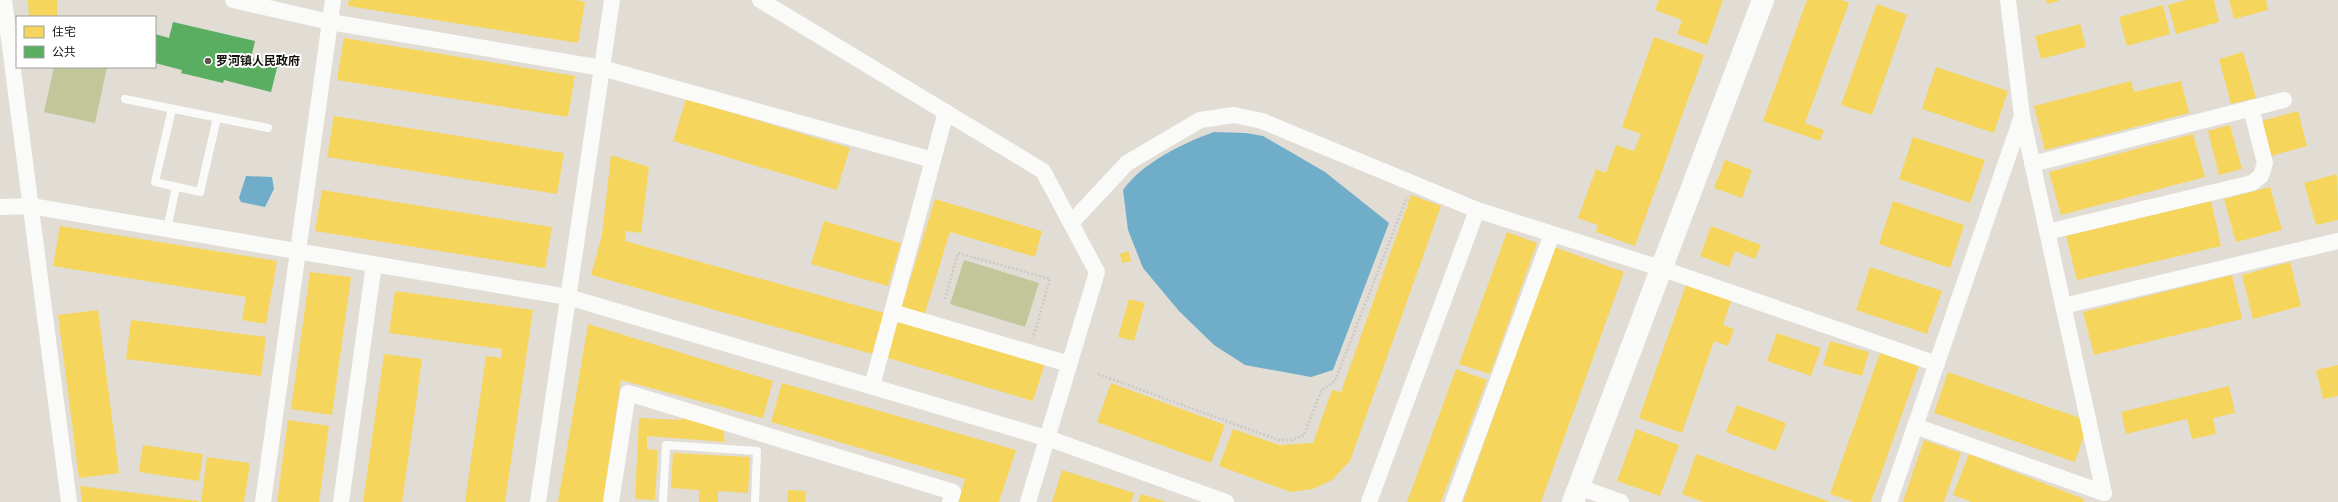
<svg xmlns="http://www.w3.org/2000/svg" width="2338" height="502" viewBox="0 0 2338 502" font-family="'PT Serif','Noto Sans SC',serif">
  <rect width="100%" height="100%" fill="#e1ddd5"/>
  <g fill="#c2c799">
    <polygon points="54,67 107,67 95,123 44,112"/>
    <polygon points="964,260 1039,283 1025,327 950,304"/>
  </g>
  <g fill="#70adc9">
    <path d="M1214 132 1246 133 1263 136 1325 172 1389 223 1333 370 1311 377 1245 365 1214 345 1179 311 1143 268 1128 230 1123 190C1142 163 1183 143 1214 132Z"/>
    <polygon points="246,176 272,177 274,189 265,207 241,202 239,198"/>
  </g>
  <g fill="#f6d55c">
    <polygon points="28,0 57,0 57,17 29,17"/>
    <polygon points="349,0 575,0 585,2 578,43 348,6"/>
    <polygon points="1659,0 1723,0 1707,45 1677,34 1682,20 1655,10"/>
    <polygon points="1807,0 1841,0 1849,3 1805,123 1824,130 1820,141 1763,121"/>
    <polygon points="2046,0 2058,0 2059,1 2047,4"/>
    <polygon points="2187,0 2214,0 2219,22 2176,34 2168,5"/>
    <polygon points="2229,0 2266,0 2268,10 2234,19"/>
    <polygon points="1877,4 1907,15 1872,115 1841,105"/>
    <polygon points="2163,5 2170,34 2127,46 2119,17"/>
    <polygon points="2080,24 2086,47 2041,59 2035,36"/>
    <polygon points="1654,37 1704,55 1635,246 1596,232 1598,225 1578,218 1596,169 1606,173 1616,145 1634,151 1641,134 1622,127"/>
    <polygon points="344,38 575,76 568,117 337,80"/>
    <polygon points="2243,52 2256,98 2231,104 2219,59"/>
    <polygon points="1936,67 2008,91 1994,133 1922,109"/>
    <polygon points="2131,81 2134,92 2181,81 2189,113 2045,150 2034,106"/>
    <polygon points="686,99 850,148 837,190 673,141"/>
    <polygon points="2298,111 2307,146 2271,156 2262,121"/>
    <polygon points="334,116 564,153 557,194 327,157"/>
    <polygon points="2230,125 2242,169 2219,175 2208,131"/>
    <polygon points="2193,134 2205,177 2061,215 2049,172"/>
    <polygon points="1913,137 1985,160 1970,203 1899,179"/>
    <polygon points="611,155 649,167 641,233 626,231 625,241 884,313 872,354 591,275 602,235"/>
    <polygon points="1725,160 1752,170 1742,198 1714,188"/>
    <polygon points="2337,174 2338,220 2316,225 2304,183"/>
    <polygon points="2270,187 2282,230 2236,242 2224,199"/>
    <polygon points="322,190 552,227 545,268 315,231"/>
    <polygon points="1411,195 1441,206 1350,461 1332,480 1313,489 1291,492 1219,466 1233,429 1279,445 1313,443 1332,390 1341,392"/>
    <polygon points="935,199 1042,231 1035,257 950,232 924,316 901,309"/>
    <polygon points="1893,201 1964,225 1950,268 1879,244"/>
    <polygon points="2211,201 2221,246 2077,280 2066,236"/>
    <polygon points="824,221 901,243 888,286 811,264"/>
    <polygon points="60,226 277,261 266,324 242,320 246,297 53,266"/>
    <polygon points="1711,226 1761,245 1755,259 1735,251 1729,267 1700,256"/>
    <polygon points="1507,232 1537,243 1490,374 1459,364"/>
    <polygon points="1554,247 1624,272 1541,502 1463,502"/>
    <polygon points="1129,251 1131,261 1122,263 1120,254"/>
    <polygon points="2290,262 2301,306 2253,319 2242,275"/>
    <polygon points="1870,267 1942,291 1927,334 1856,310"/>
    <polygon points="310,272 351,277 332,415 291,409"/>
    <polygon points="2232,275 2242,319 2094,355 2083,312"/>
    <polygon points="1687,282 1732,298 1723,325 1734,329 1728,346 1714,341 1682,433 1639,418"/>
    <polygon points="395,291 533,310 505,502 465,502 486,356 501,358 502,349 389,333"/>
    <polygon points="1129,299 1145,303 1134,341 1118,337"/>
    <polygon points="98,310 119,473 79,478 58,315"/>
    <polygon points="897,319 1045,363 1033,401 885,357"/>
    <polygon points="131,320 266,337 261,376 126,359"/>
    <polygon points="588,324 773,381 763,418 621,380 603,502 558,502"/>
    <polygon points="1777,333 1821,348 1811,376 1767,361"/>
    <polygon points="1830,341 1869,352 1862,376 1823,365"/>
    <polygon points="1880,353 1919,366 1871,502 1854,502 1830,494"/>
    <polygon points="384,354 422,359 414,418 402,502 363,502"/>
    <polygon points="2338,365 2338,396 2323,399 2316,370"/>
    <polygon points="1456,369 1487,380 1441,502 1407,502"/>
    <polygon points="1948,372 2083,419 2085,432 2075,462 1934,413"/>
    <polygon points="782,383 1016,450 999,502 958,502 965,479 771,422"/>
    <polygon points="1111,383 1225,425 1211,463 1097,422"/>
    <polygon points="2229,386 2235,413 2213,418 2216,434 2192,439 2187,419 2126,434 2121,412"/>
    <polygon points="1737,405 1786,423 1776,451 1726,432"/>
    <polygon points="682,417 723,428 725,442 647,436 647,449 658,450 655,500 635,499 639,418 682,420"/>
    <polygon points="288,420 329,426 319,502 277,502"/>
    <polygon points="1636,429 1679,445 1660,496 1617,481"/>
    <polygon points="1924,440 1961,453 1944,502 1903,502"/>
    <polygon points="143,445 203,454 199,481 139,472"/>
    <polygon points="673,453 750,457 748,493 718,491 718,502 699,502 699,490 671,488"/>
    <polygon points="1696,454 1830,502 1703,502 1682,494"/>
    <polygon points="1969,454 2084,499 2083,502 1972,502 1953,495"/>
    <polygon points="207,457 250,463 244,502 201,502"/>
    <polygon points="1062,470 1134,493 1131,502 1052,502"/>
    <polygon points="80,486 199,501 199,502 82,502"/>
    <polygon points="788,490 806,491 805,502 787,502"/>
    <polygon points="1141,494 1167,502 1138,502"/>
  </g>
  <polygon fill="#5aae61" points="173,22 255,41 251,58 278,64 271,92 224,80 223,83 181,73 182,70 155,63 155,34 169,38"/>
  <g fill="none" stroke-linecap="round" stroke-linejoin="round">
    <g stroke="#cbc9c7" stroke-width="2.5" stroke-dasharray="2 2" stroke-linecap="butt">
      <polyline points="945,299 958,253 1050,279 1033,338"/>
      <polyline points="1098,374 1278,440 1292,440 1304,435 1321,391 1335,381 1407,197"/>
    </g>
    <g stroke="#fafaf9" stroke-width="8">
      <polyline points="125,99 268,128"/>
      <polyline points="172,109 155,182 200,192 217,118"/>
      <polyline points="167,229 176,187"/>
      <polyline points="663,502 666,445 757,451 755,502"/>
    </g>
    <g stroke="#fafaf9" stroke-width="16">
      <polyline points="4,0 69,502"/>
      <polyline points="233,0 330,22 602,68 933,160"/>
      <polyline points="760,0 1043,171 1097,272 1028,502"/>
      <polyline points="2008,0 2022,116 2104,493"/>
      <polyline points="2032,164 2284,100"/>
      <polyline points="0,207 31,206 568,297 1053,440 1226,502"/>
      <polyline points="1071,223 1127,163 1200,120 1234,115 1262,121 1477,210 1660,268 1937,364"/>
      <polyline points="2047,232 2252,183 2261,176 2265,163 2251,108"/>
      <polyline points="2063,306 2338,241"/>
      <polyline points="892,312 1069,364"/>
      <polyline points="872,386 946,112"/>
      <polyline points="1915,426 2104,493"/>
      <polyline points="1579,487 1621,502"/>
      <polyline points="263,502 333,0"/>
      <polyline points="341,502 374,264"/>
      <polyline points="538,502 612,0"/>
      <polyline points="611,502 628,393 953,492 950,502"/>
      <polyline points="1369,502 1477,210"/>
      <polyline points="1453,502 1552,234"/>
      <polyline points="1889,502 2022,116"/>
    </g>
    <polyline stroke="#fafaf9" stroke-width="22" points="1573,502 1763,0"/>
  </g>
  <circle fill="#5c5953" stroke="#fff" stroke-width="1.5" cx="208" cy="61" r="4"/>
  <g text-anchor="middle" stroke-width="4" stroke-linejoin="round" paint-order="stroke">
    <g font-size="12" font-weight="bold" fill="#15120d" stroke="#fff" text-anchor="start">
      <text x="216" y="65">罗河镇人民政府</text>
    </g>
  </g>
  <rect x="16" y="16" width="140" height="52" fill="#ffffff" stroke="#a1a09e"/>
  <rect x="24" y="26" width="20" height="12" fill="#f6d55c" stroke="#a1a09e"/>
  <text x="52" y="36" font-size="12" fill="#15120d">住宅</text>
  <rect x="24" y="46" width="20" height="12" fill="#5aae61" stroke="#a1a09e"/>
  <text x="52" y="56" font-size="12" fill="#15120d">公共</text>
</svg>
